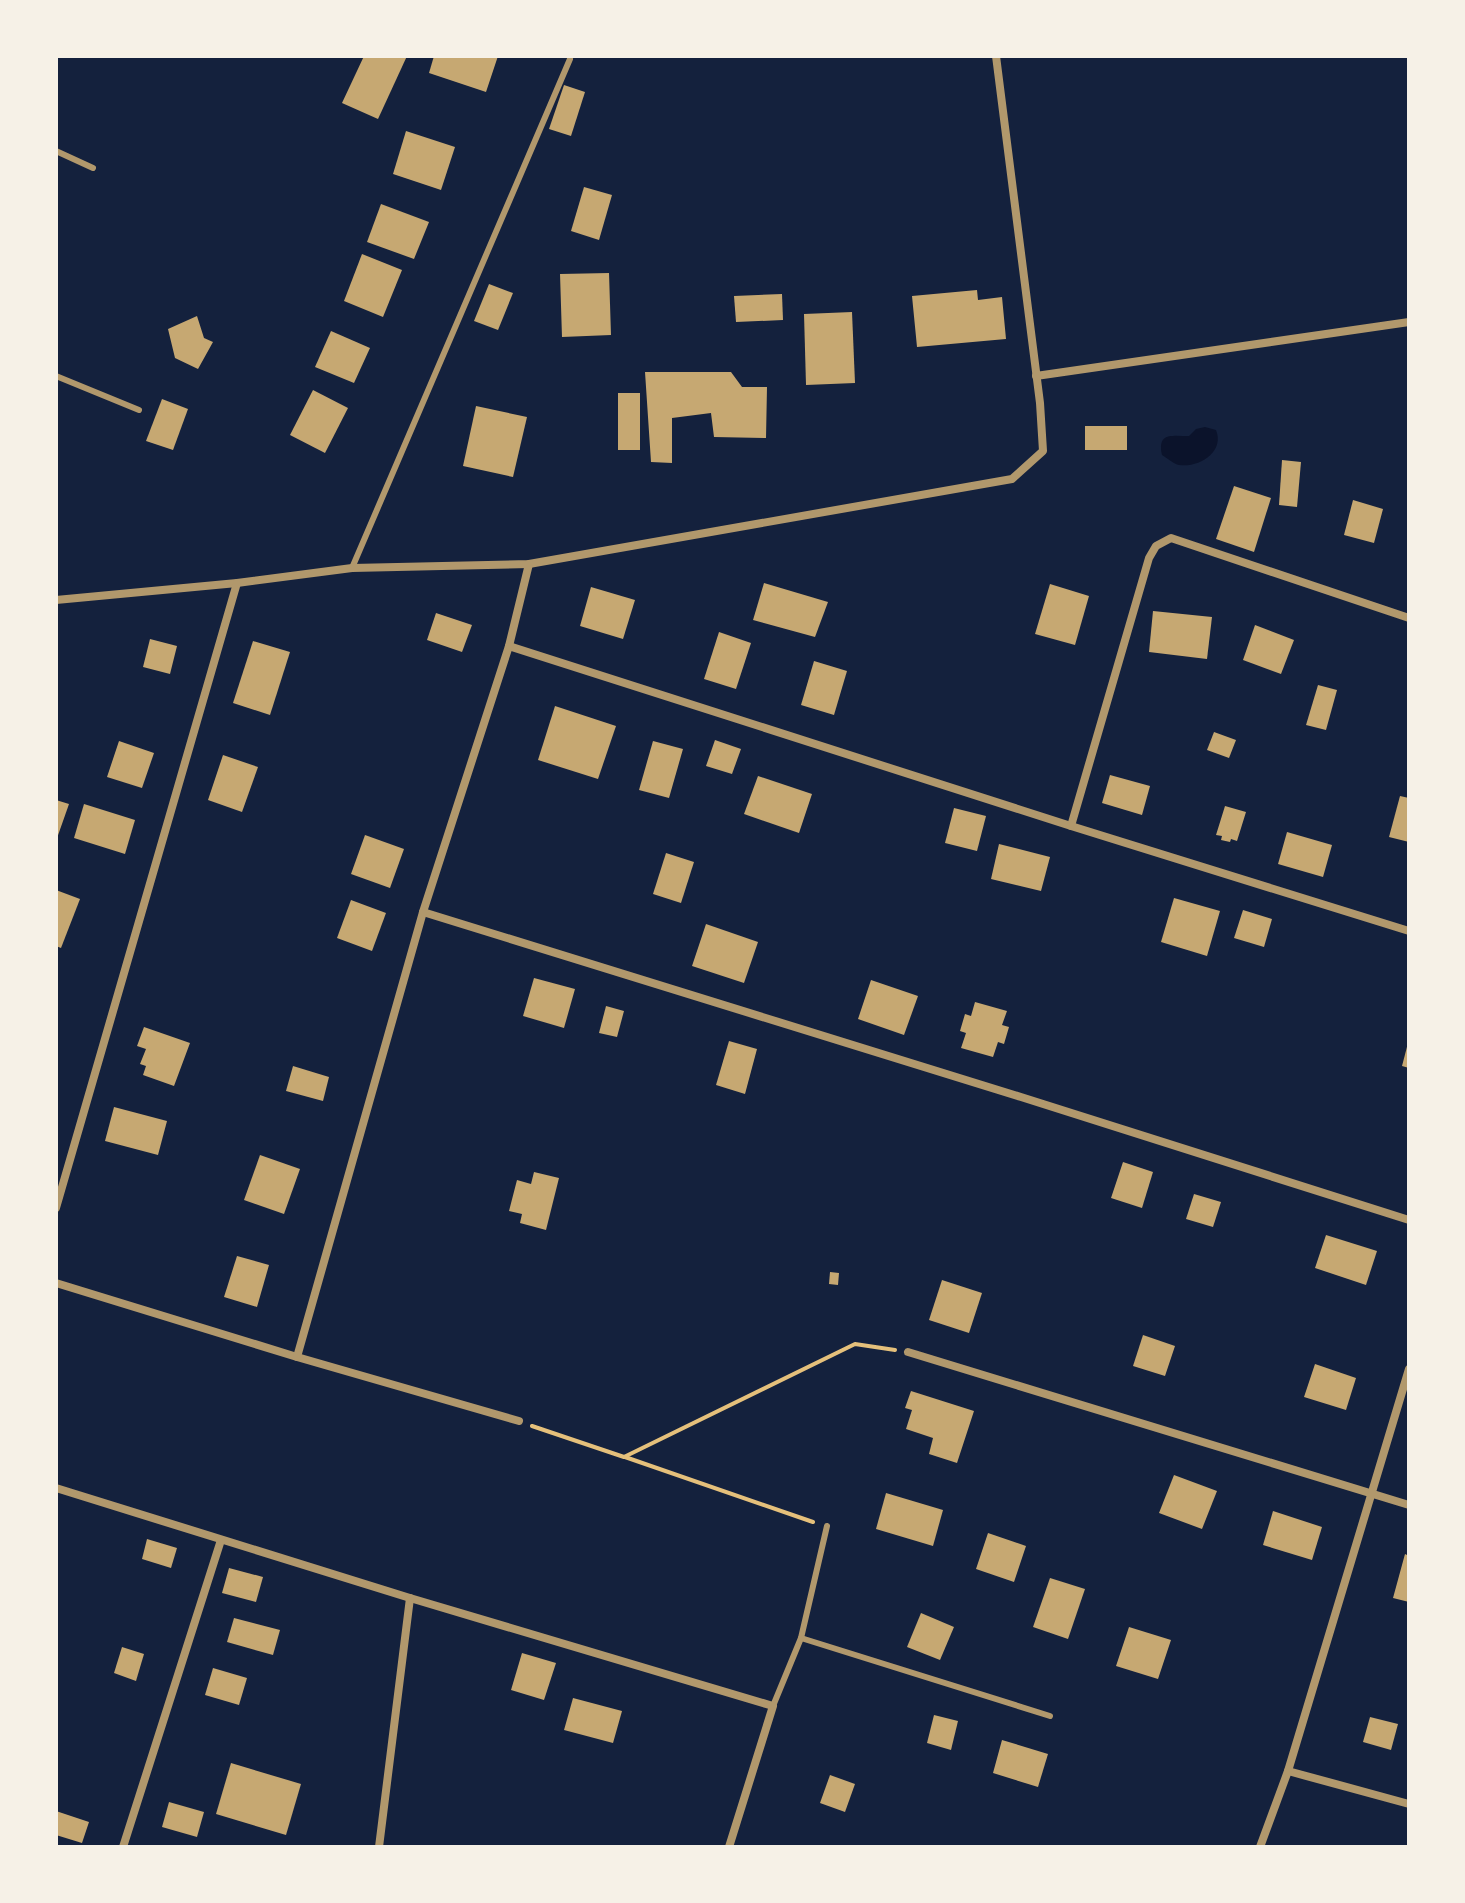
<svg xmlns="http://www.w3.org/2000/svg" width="1465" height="1903" viewBox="0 0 1465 1903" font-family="Rubik,sans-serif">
  <rect width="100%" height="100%" fill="#14213d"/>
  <path fill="#0b132b" d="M1205 427 1216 430C1225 452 1199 468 1179 465 1174 464 1167 458 1162 455 1157 432 1172 436 1189 436L1196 429Z"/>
  <g fill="#c6a872">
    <polygon points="364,56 407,56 378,119 342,103"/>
    <polygon points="434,56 498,56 486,92 429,73"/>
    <polygon points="564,85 585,92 571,136 549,129"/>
    <polygon points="406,131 455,147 441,190 393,174"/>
    <polygon points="584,187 612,195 599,240 571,231"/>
    <polygon points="381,204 429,222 414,259 367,242"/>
    <polygon points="362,254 402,270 383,317 344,301"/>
    <polygon points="609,273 611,335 562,337 560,274"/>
    <polygon points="489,284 513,293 498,330 474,321"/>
    <polygon points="977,290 978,300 1002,297 1006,339 917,347 912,296"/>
    <polygon points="782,294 783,320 736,322 734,296"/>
    <polygon points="852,312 855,383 806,385 804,314"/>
    <polygon points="197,316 204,338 213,342 198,369 175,358 168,329"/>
    <polygon points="331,331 370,348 354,383 315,367"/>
    <polygon points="645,372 731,372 742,387 767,387 766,438 714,437 711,413 672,418 672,463 651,462"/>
    <polygon points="313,390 348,408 325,453 290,435"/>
    <rect x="618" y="393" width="22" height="57"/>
    <polygon points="162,399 188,409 173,450 146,441"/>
    <polygon points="476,406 527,417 513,477 463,466"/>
    <rect x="1085" y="426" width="42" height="24"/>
    <polygon points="1282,460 1301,462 1297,507 1279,505"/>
    <polygon points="1234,486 1271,498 1254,552 1216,539"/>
    <polygon points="1353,500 1383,509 1374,543 1344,535"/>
    <polygon points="764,583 828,602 815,637 753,620"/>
    <polygon points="1050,584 1089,596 1075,645 1035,634"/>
    <polygon points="591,587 635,600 623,639 580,626"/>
    <polygon points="1153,611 1212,617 1207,659 1149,652"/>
    <polygon points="436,613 472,625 462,652 427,640"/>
    <polygon points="1255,625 1294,640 1281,674 1243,660"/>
    <polygon points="719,632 751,643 736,689 704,679"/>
    <polygon points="150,639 177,646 170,674 143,667"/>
    <polygon points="253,641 290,652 270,715 233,703"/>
    <polygon points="814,661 847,671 834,715 801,705"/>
    <polygon points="1318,685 1337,690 1326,730 1306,725"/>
    <polygon points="555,706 616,726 598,779 538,760"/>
    <polygon points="1214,732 1236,740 1229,758 1207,750"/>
    <polygon points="715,740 741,749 732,774 706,766"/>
    <polygon points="119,741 154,753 142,788 107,777"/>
    <polygon points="653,741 683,749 669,798 639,790"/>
    <polygon points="223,755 258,767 242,812 208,800"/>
    <polygon points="1110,775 1150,786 1142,815 1102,803"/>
    <polygon points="758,776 812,794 799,833 744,814"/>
    <polygon points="1400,796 1409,798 1409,842 1389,837"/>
    <polygon points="56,800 69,804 56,841"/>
    <polygon points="84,804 135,820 125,854 74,838"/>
    <polygon points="1225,806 1246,812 1237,841 1231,839 1230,842 1221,840 1222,836 1216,835"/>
    <polygon points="954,808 986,816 977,851 945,843"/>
    <polygon points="1287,832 1332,845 1323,877 1278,864"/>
    <polygon points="365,835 404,849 390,888 351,874"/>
    <polygon points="999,844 1050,857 1041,891 991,879"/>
    <polygon points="666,853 694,862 681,903 653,894"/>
    <polygon points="56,890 80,899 61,948 56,946"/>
    <polygon points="1174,898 1220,911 1207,956 1161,942"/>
    <polygon points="351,900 386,913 372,951 337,938"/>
    <polygon points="1243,910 1272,919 1264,947 1234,938"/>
    <polygon points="706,924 758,942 744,983 692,966"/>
    <polygon points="534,978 575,989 564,1028 523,1016"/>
    <polygon points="871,980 918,996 904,1035 858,1019"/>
    <polygon points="975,1002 1007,1011 1002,1025 1009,1027 1004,1044 998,1042 993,1057 961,1048 966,1033 960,1031 965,1014 971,1016"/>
    <polygon points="606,1006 624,1011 617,1037 599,1033"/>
    <polygon points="144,1027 190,1043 174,1086 143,1075 146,1066 140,1064 146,1049 137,1046"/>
    <polygon points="729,1041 757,1049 745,1094 716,1085"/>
    <polygon points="1408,1043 1409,1043 1409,1068 1402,1066"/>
    <polygon points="293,1066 329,1077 323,1101 286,1091"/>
    <polygon points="114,1107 167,1121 158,1155 105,1141"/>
    <polygon points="260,1155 300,1169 284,1214 244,1200"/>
    <polygon points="1123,1162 1153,1172 1142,1208 1111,1198"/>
    <polygon points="534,1172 559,1178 546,1230 520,1223 522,1214 509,1211 517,1180 531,1184"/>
    <polygon points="1194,1194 1221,1202 1213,1227 1186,1219"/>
    <polygon points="1326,1235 1377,1251 1366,1285 1315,1268"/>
    <polygon points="237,1256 269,1265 257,1307 224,1297"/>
    <polygon points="830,1272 839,1273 838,1285 829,1284"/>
    <polygon points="942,1280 982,1293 969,1333 929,1320"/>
    <polygon points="1143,1335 1175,1346 1165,1376 1133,1366"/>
    <polygon points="1315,1364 1356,1378 1346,1410 1304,1397"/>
    <polygon points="911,1391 974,1411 957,1463 929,1454 933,1438 906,1429 912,1410 905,1408"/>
    <polygon points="1174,1475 1217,1491 1202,1529 1159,1513"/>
    <polygon points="886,1493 943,1510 933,1546 876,1529"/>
    <polygon points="1273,1511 1322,1527 1312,1560 1263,1545"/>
    <polygon points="988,1533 1026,1546 1014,1582 976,1569"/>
    <polygon points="147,1539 177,1548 171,1568 142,1559"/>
    <polygon points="1405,1554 1409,1556 1409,1602 1393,1598"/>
    <polygon points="229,1568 263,1577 256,1602 222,1593"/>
    <polygon points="1050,1578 1085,1589 1068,1639 1033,1627"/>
    <polygon points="921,1613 954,1627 940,1660 907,1647"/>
    <polygon points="234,1618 280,1630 273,1655 227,1642"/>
    <polygon points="1129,1627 1171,1640 1158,1679 1116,1666"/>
    <polygon points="122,1647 144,1654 136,1681 114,1673"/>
    <polygon points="522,1653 556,1663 544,1700 511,1690"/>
    <polygon points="213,1668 247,1678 239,1705 205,1695"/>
    <polygon points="573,1698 622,1711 613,1743 564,1730"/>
    <polygon points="934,1715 958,1721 951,1750 927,1743"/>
    <polygon points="1370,1717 1398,1724 1391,1750 1363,1742"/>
    <polygon points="1002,1740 1048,1754 1038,1787 993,1773"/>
    <polygon points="231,1763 301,1784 286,1835 216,1814"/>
    <polygon points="830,1775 855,1784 845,1812 820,1803"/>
    <polygon points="169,1802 204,1812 197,1837 162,1827"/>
    <polygon points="56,1811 89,1822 82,1843 56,1835"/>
  </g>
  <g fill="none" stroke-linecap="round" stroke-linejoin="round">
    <g stroke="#e5c07b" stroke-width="4">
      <polyline points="532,1426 624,1457 855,1344 895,1350"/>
      <polyline points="625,1457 813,1522"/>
    </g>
    <g stroke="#b1986c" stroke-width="6">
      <polyline points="56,151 93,168"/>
      <polyline points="56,376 139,410"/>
      <polyline points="352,568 570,59"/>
      <polyline points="801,1638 827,1526"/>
      <polyline points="773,1706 801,1638 1050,1716"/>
    </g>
    <g stroke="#b1986c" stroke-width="8">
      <polyline points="1036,376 1409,322"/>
      <polyline points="56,600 237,583 352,568 529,564 1012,479 1043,451 1040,403 996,56"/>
      <polyline points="509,646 1071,826 1409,931"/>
      <polyline points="1071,826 1149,558 1156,546 1171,538 1409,618"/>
      <polyline points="423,912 1021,1097 1409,1220"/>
      <polyline points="56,1208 237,583"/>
      <polyline points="56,1283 297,1357 519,1421"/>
      <polyline points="908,1352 1409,1505"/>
      <polyline points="297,1357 423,912 509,646 529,564"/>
      <polyline points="56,1488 410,1598 773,1706 729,1847"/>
      <polyline points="1288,1771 1409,1804"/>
      <polyline points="123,1847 221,1540"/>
      <polyline points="379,1847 410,1598"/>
      <polyline points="1260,1847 1288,1771 1409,1369"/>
    </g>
  </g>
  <rect width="1465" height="1903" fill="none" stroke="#f6f1e7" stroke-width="116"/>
</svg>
